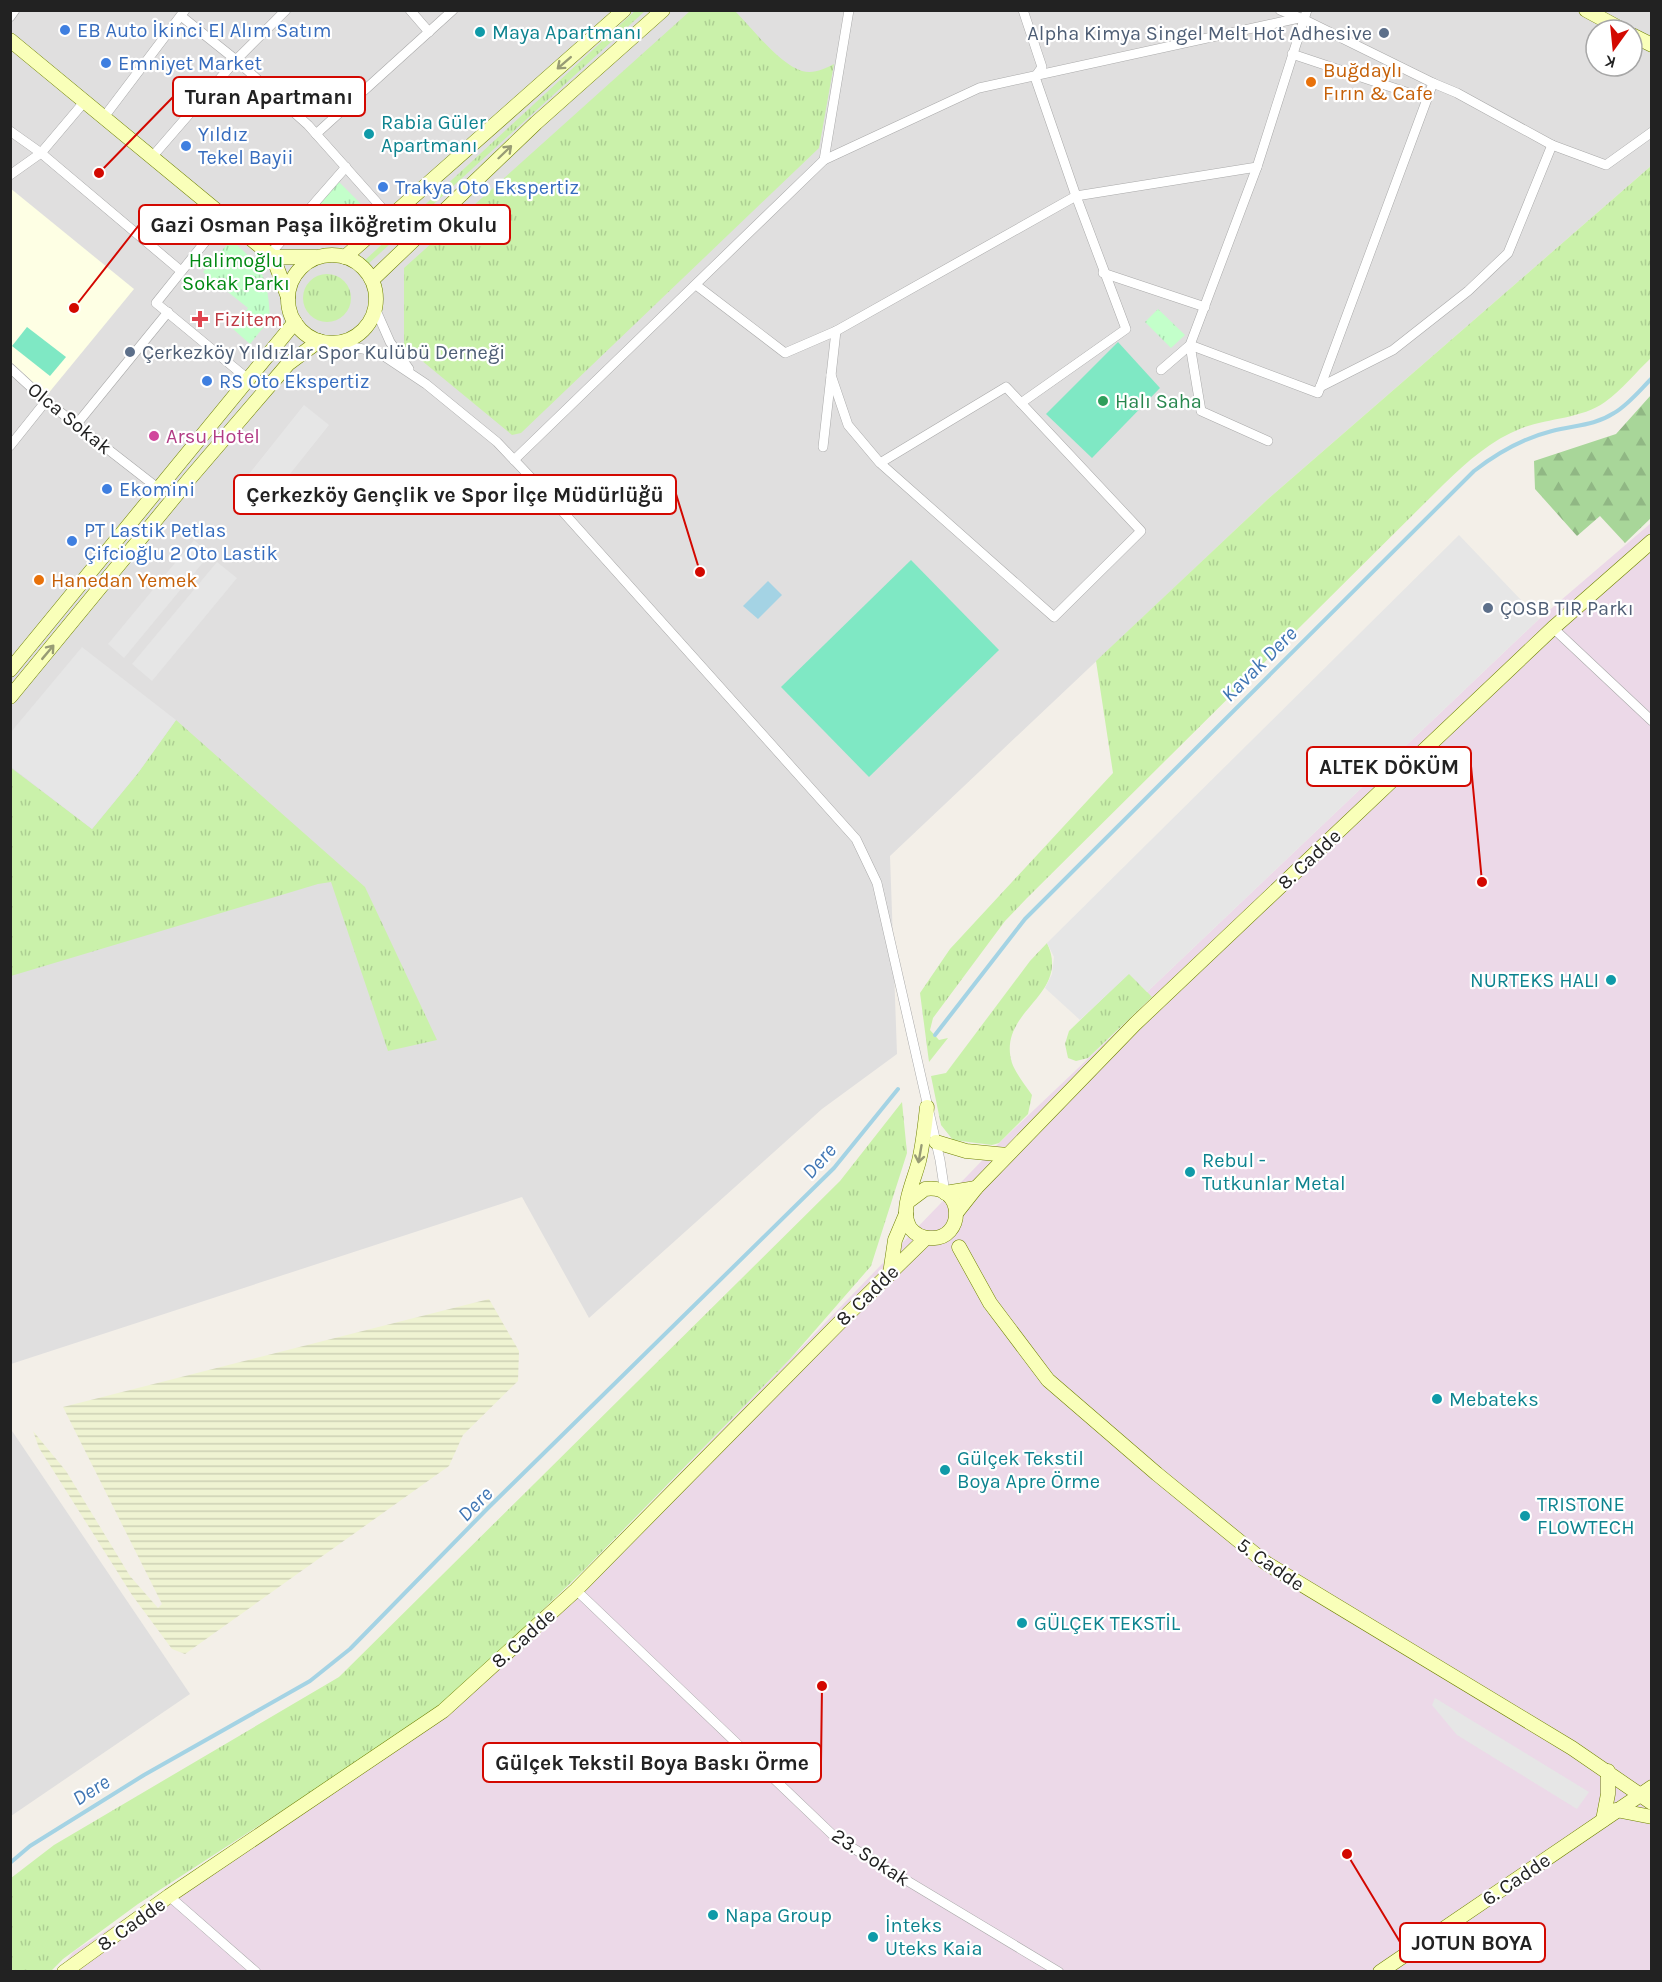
<svg xmlns="http://www.w3.org/2000/svg" width="1662" height="1982" viewBox="0 0 1662 1982" font-family="Karla,sans-serif">
  <defs>
    <pattern id="farmland-rules" width="6" height="5" patternUnits="userSpaceOnUse" patternTransform="scale(1.5)"><rect width="6" height="5" fill="#eff3d2"/><path d="M0 2.5h6" fill="none" stroke="#cdd0b4"/></pattern>
    <pattern id="grass-tufts" width="24" height="20" patternUnits="userSpaceOnUse" patternTransform="scale(1.5)"><rect width="24" height="20" fill="#caf1aa"/><path d="M3 7l-1-3M5 7V3M7 7l1-3M15 17l-1-3M17 17v-4M19 17l1-3" fill="none" stroke="#adce92"/></pattern>
    <pattern id="forest-firs" width="22" height="20" patternUnits="userSpaceOnUse" patternTransform="scale(1.5)"><rect width="22" height="20" fill="#a8d699"/><path d="M5 1l3.5 6h-7zM16 11l3.5 6h-7z" fill="#90b784"/></pattern>
    <pattern id="park-tufts" width="24" height="20" patternUnits="userSpaceOnUse" patternTransform="scale(1.5)"><rect width="24" height="20" fill="#c3ffca"/><path d="M3 7l-1-3M5 7V3M7 7l1-3M15 17l-1-3M17 17v-4M19 17l1-3" fill="none" stroke="#a7daad"/></pattern>
  </defs>
  <rect width="100%" height="100%" fill="#f3efe8"/>
  <g fill="#e0dfdf" fill-rule="evenodd">
    <path d="M10 11H1651V166L1268 499 890 856 897 1054 822 1109 589 1318 522 1197 11 1364ZM1596 30H1632V66H1596Z"/>
    <polygon points="10,1428 190,1694 11,1816 10,1816"/>
  </g>
  <polygon fill="#ecd9e8" points="1651,523 1651,1971 58,1972 73,1952 446,1710 583,1573 999,1143 1152,998 1147,992 1539,619"/>
  <polygon fill="#feffe4" points="10,188 134,289 47,395 11,362"/>
  <polygon fill="url(#farmland-rules)" points="489,1299 519,1351 518,1381 463,1435 449,1466 185,1654 172,1649 132,1595 39,1448 33,1431 66,1471 130,1576 158,1608 162,1604 63,1407"/>
  <g fill="url(#grass-tufts)">
    <polygon points="636,10 645,11 367,265 364,261"/>
    <path d="M690 11H735C752 28 779 64 802 71 814 74 824 69 834 64L819 148 521 433 512 435 404 346V268Z"/>
    <path d="M1651 166V358C1636 372 1622 390 1605 402 1581 419 1548 418 1522 428 1491 440 1468 461 1444 484L1027 898 1005 921 933 1018 930 1030 939 1040 948 1038 929 1062 920 993 950 949 1113 773 1096 661 1268 499Z"/>
    <circle cx="327" cy="298" r="24"/>
    <polygon points="176,720 365,887 437,1040 388,1051 331,882 318,884 11,976 10,767 92,829 138,773"/>
    <path d="M1047 943C1072 996 996 1010 1012 1063 1016 1074 1026 1086 1032 1095L1028 1114 999 1143 992 1145 953 1140 941 1125 931 1076 946 1073 1030 961Z"/>
    <polygon points="1129,973 1152,997 1088,1058 1076,1061 1068,1058 1065,1044 1069,1031"/>
    <polygon points="902,1102 907,1153 871,1266 790,1359 583,1571 442,1707 138,1904 63,1959 51,1971 11,1972 11,1878 54,1845 339,1677 840,1181"/>
  </g>
  <polygon fill="url(#forest-firs)" points="1651,395 1651,518 1625,543 1600,516 1577,536 1535,489 1534,461 1616,434"/>
  <g fill="url(#park-tufts)">
    <path d="M337 180 368 211C346 232 318 247 288 236Z"/>
    <path d="M231 240C263 267 268 277 270 319L250 344 233 329 248 308 203 272Z"/>
    <polygon points="1158,309 1185,335 1171,348 1145,322"/>
  </g>
  <g fill="#7fe8c4">
    <polygon points="27,327 66,357 50,376 12,346"/>
    <polygon points="1118,342 1160,388 1092,458 1046,414"/>
    <polygon points="911,560 999,650 869,777 781,687"/>
  </g>
  <g fill="#e6e6e6">
    <polygon points="304,405 329,425 262,509 237,489"/>
    <polygon points="1459,535 1539,619 1147,992 1129,974 1080,1020 1045,988 1052,974 1054,957 1047,943"/>
    <polygon points="194,540 210,554 124,658 108,644"/>
    <polygon points="217,562 237,578 152,681 132,664"/>
    <polygon points="82,647 176,720 138,773 92,829 11,767 11,732"/>
    <polygon points="1435,1698 1589,1792 1577,1809 1457,1735 1432,1705"/>
  </g>
  <polygon fill="#a4d3e4" points="768,581 782,595 758,619 743,606"/>
  <g fill="none" stroke-linecap="round" stroke-linejoin="round">
    <g stroke="#a4d3e4" stroke-width="4">
      <path d="M935 1035 1025 919 1474 471C1496 454 1524 438 1552 431 1574 425 1594 426 1614 413 1628 405 1640 390 1652 378"/>
      <polyline points="10,1863 30,1846 144,1775 310,1681 350,1649 488,1508 834,1168 898,1089"/>
    </g>
    <defs>
      <g id="street">
        <polyline points="410,10 429,32"/>
        <polyline points="181,16 236,60 308,125 390,217"/>
        <polyline points="10,17 15,10"/>
        <polyline points="1292,54 1427,99"/>
        <polyline points="1433,83 1457,93 1552,145 1606,165 1652,132"/>
        <polyline points="104,117 185,10"/>
        <polyline points="10,131 41,153 181,271"/>
        <polyline points="316,134 453,10"/>
        <polyline points="152,157 236,60 286,10"/>
        <polyline points="824,160 979,88 1299,18"/>
        <polyline points="10,175 41,153 85,101"/>
        <polyline points="225,217 156,303 248,379"/>
        <polyline points="270,254 346,167"/>
        <polyline points="1103,273 1205,307"/>
        <polyline points="696,285 785,353 836,331 1076,196 1257,167"/>
        <polyline points="375,308 390,342 409,369"/>
        <polyline points="333,343 378,352 426,384 497,442 555,503 856,839 877,883 940,1160 945,1193"/>
        <polyline points="10,368 46,401 159,489"/>
        <polyline points="1161,370 1190,345 1257,167 1307,10"/>
        <polyline points="831,375 848,425 880,463 1006,387 1141,531 1054,617 880,463"/>
        <polyline points="1320,387 1393,350 1468,291 1508,253 1552,145"/>
        <polyline points="1021,403 1126,329 1076,196 1035,77 1042,67 1023,10"/>
        <polyline points="76,425 168,312"/>
        <polyline points="1268,441 1201,411 1190,345 1318,393 1433,83 1303,19 1280,10"/>
        <polyline points="10,446 46,401"/>
        <polyline points="823,447 836,331"/>
        <polyline points="514,460 824,160 849,10"/>
        <polyline points="1553,628 1652,721"/>
        <polyline points="576,1590 836,1838 1059,1972"/>
        <polyline points="169,1896 256,1972"/>
      </g>
      <g id="secondary">
        <polyline points="1586,10 1623,30"/>
        <polyline points="1632,35 1652,45"/>
        <polyline points="10,40 273,257"/>
        <circle cx="332" cy="299" r="44"/>
        <polyline points="273,257 316,257"/>
        <polyline points="273,257 288,297"/>
        <polyline points="345,257 624,10"/>
        <polyline points="372,280 536,123 663,10"/>
        <polyline points="10,670 295,322"/>
        <polyline points="10,697 191,477 288,364 319,341"/>
        <polyline points="936,1142 966,1151 1007,1155"/>
        <polyline points="976,1188 1135,1024 1553,628 1652,541"/>
        <polyline points="945,1193 976,1188 957,1212"/>
        <path d="M909 1201 925 1189C966 1183 965 1241 930 1238 922 1238 915 1234 910 1228 908 1224 906 1219 906 1215 905 1199 915 1177 919 1161 923 1144 925 1125 927 1107"/>
        <polyline points="959,1247 990,1303 1048,1380 1157,1474 1266,1563 1572,1748 1652,1803"/>
        <polyline points="890,1274 895,1240 906,1214"/>
        <polyline points="1616,1810 1652,1817"/>
        <polyline points="1603,1820 1608,1794 1608,1771"/>
        <polyline points="64,1972 169,1896 443,1711 576,1590 849,1313 926,1238"/>
        <polyline points="1380,1972 1652,1787"/>
      </g>
    </defs>
    <use href="#street" stroke="#a9a9a9" stroke-width="10"/>
    <use href="#secondary" stroke="#6e8100" stroke-width="15"/>
    <use href="#street" stroke="#fff" stroke-width="9"/>
    <use href="#secondary" stroke="#f9ffb9" stroke-width="14"/>
  </g>
  <defs><path id="oneway-shaft" d="M-6 0H5M1.5-3L5.5 0L1.5 3" fill="none" stroke-width="1.6" stroke-linecap="round" stroke-linejoin="round" transform="scale(1.5)"/></defs>
  <g stroke="#989c75">
    <use href="#oneway-shaft" transform="translate(564 63) rotate(139)"/>
    <use href="#oneway-shaft" transform="translate(505 152) rotate(-44)"/>
    <use href="#oneway-shaft" transform="translate(48 652) rotate(-50)"/>
    <use href="#oneway-shaft" transform="translate(920 1154) rotate(100)"/>
  </g>
  <g fill="#3f7fe0" stroke="#fff" stroke-width="2">
    <circle cx="65" cy="30" r="6"/>
    <circle cx="106" cy="63" r="6"/>
    <circle cx="186" cy="146" r="6"/>
    <circle cx="383" cy="187" r="6"/>
    <circle cx="207" cy="381" r="6"/>
    <circle cx="107" cy="489" r="6"/>
    <circle cx="72" cy="541" r="6"/>
  </g>
  <g fill="#0f9aa8" stroke="#fff" stroke-width="2">
    <circle cx="480" cy="32" r="6"/>
    <circle cx="369" cy="134" r="6"/>
    <circle cx="1611" cy="980" r="6"/>
    <circle cx="1190" cy="1172" r="6"/>
    <circle cx="1437" cy="1399" r="6"/>
    <circle cx="945" cy="1470" r="6"/>
    <circle cx="1525" cy="1516" r="6"/>
    <circle cx="1022" cy="1623" r="6"/>
    <circle cx="713" cy="1915" r="6"/>
    <circle cx="873" cy="1937" r="6"/>
  </g>
  <g fill="#5c6f8a" stroke="#fff" stroke-width="2">
    <circle cx="1384" cy="33" r="6"/>
    <circle cx="130" cy="352" r="6"/>
    <circle cx="1488" cy="608" r="6"/>
  </g>
  <g fill="#e8710a" stroke="#fff" stroke-width="2">
    <circle cx="1311" cy="82" r="6"/>
    <circle cx="39" cy="580" r="6"/>
  </g>
  <path fill="#e0444e" stroke="#fff" stroke-width="2" d="M197 310h6v6h6v6h-6v6h-6v-6h-6v-6h6z"/>
  <circle fill="#2e9e5b" stroke="#fff" stroke-width="2" cx="1103" cy="401" r="6"/>
  <circle fill="#d1479c" stroke="#fff" stroke-width="2" cx="154" cy="436" r="6"/>
  <g text-anchor="middle" stroke-width="4.5" stroke-linejoin="round" paint-order="stroke">
    <g font-size="20" fill="#366cbe" stroke="#fff" text-anchor="start">
      <text x="77" y="37">EB Auto İkinci El Alım Satım</text>
      <text x="118" y="70">Emniyet Market</text>
      <text x="198" y="141">Yıldız<tspan x="198" dy="23">Tekel Bayii</tspan></text>
      <text x="395" y="194">Trakya Oto Ekspertiz</text>
      <text x="219" y="388">RS Oto Ekspertiz</text>
      <text x="119" y="496">Ekomini</text>
      <text x="84" y="537">PT Lastik Petlas<tspan x="84" dy="23">Çifcioğlu 2 Oto Lastik</tspan></text>
    </g>
    <g font-size="20" fill="#0d838f" stroke="#fff" text-anchor="start">
      <text x="492" y="39">Maya Apartmanı</text>
      <text x="381" y="129">Rabia Güler<tspan x="381" dy="23">Apartmanı</tspan></text>
      <text x="1599" y="987" text-anchor="end">NURTEKS HALI</text>
      <text x="1202" y="1167">Rebul -<tspan x="1202" dy="23">Tutkunlar Metal</tspan></text>
      <text x="1449" y="1406">Mebateks</text>
      <text x="957" y="1465">Gülçek Tekstil<tspan x="957" dy="23">Boya Apre Örme</tspan></text>
      <text x="1537" y="1511">TRISTONE<tspan x="1537" dy="23">FLOWTECH</tspan></text>
      <text x="1034" y="1630">GÜLÇEK TEKSTİL</text>
      <text x="725" y="1922">Napa Group</text>
      <text x="885" y="1932">İnteks<tspan x="885" dy="23">Uteks Kaia</tspan></text>
    </g>
    <g font-size="20" fill="#4e5e75" stroke="#fff" text-anchor="start">
      <text x="1372" y="40" text-anchor="end">Alpha Kimya Singel Melt Hot Adhesive</text>
      <text x="142" y="359">Çerkezköy Yıldızlar Spor Kulübü Derneği</text>
      <text x="1500" y="615">ÇOSB TIR Parkı</text>
    </g>
    <g font-size="20" fill="#c56008" stroke="#fff" text-anchor="start">
      <text x="1323" y="77">Buğdaylı<tspan x="1323" dy="23">Fırın &amp; Cafe</tspan></text>
      <text x="51" y="587">Hanedan Yemek</text>
    </g>
    <g font-size="20" fill="#018912" stroke="#fff">
      <text x="236" y="267">Halimoğlu<tspan x="236" dy="23">Sokak Parkı</tspan></text>
    </g>
    <g font-size="20" fill="#be3a42" stroke="#fff" text-anchor="start">
      <text x="214" y="326">Fizitem</text>
    </g>
    <g font-size="20" fill="#27864d" stroke="#fff" text-anchor="start">
      <text x="1115" y="408">Halı Saha</text>
    </g>
    <g font-size="20" fill="#222" stroke="#fff">
      <text transform="translate(70 418) rotate(39)" y="7">Olca Sokak</text>
      <text transform="translate(1309 859) rotate(-43)" y="7">8. Cadde</text>
      <text transform="translate(867 1295) rotate(-44)" y="7">8. Cadde</text>
      <text transform="translate(1271 1564) rotate(35)" y="7">5. Cadde</text>
      <text transform="translate(523 1638) rotate(-42)" y="7">8. Cadde</text>
      <text transform="translate(871 1857) rotate(33)" y="7">23. Sokak</text>
      <text transform="translate(1516 1879) rotate(-34)" y="7">6. Cadde</text>
      <text transform="translate(131 1924) rotate(-35)" y="7">8. Cadde</text>
    </g>
    <g font-size="20" fill="#b23c85" stroke="#fff" text-anchor="start">
      <text x="166" y="443">Arsu Hotel</text>
    </g>
    <g font-size="21" font-style="italic" fill="#4076b4" stroke="#fff">
      <text transform="translate(1259 664) rotate(-45)" y="7">Kavak Dere</text>
      <text transform="translate(819 1161) rotate(-48)" y="7">Dere</text>
      <text transform="translate(475 1504) rotate(-45)" y="7">Dere</text>
      <text transform="translate(91 1790) rotate(-32)" y="7">Dere</text>
    </g>
  </g>
  <path fill="none" stroke="#d30800" stroke-width="2" d="M99 173L173 97M74 308L139 225M700 572L676 494M1482 882L1471 766M822 1686L821 1762M1347 1854L1400 1942"/>
  <g fill="#d30800" stroke="#fff" stroke-width="2">
    <circle cx="99" cy="173" r="6"/>
    <circle cx="74" cy="308" r="6"/>
    <circle cx="700" cy="572" r="6"/>
    <circle cx="1482" cy="882" r="6"/>
    <circle cx="822" cy="1686" r="6"/>
    <circle cx="1347" cy="1854" r="6"/>
  </g>
  <g fill="#fff" stroke="#d30800" stroke-width="2">
    <rect x="173" y="77" width="192" height="39" rx="6"/>
    <rect x="139" y="205" width="371" height="39" rx="6"/>
    <rect x="234" y="475" width="442" height="39" rx="6"/>
    <rect x="1307" y="747" width="164" height="39" rx="6"/>
    <rect x="483" y="1743" width="338" height="39" rx="6"/>
    <rect x="1400" y="1923" width="145" height="39" rx="6"/>
  </g>
  <g font-size="21" text-anchor="middle" font-weight="bold" fill="#222">
    <text x="269" y="104">Turan Apartmanı</text>
    <text x="324" y="232">Gazi Osman Paşa İlköğretim Okulu</text>
    <text x="455" y="502">Çerkezköy Gençlik ve Spor İlçe Müdürlüğü</text>
    <text x="1389" y="774">ALTEK DÖKÜM</text>
    <text x="652" y="1770">Gülçek Tekstil Boya Baskı Örme</text>
    <text x="1472" y="1950">JOTUN BOYA</text>
  </g>
  <rect width="1662" height="1982" fill="none" stroke="#222222" stroke-width="24"/>
  <g transform="translate(1614 48) rotate(195)"><circle r="28" fill="#ffffff" stroke="#a7a7a7" stroke-width="1.5"/>
  <path d="M0-4.5L10 22L0 15L-10 22Z" fill="#d30800"/>
  <text y="-9" font-size="16" font-weight="bold" text-anchor="middle" fill="#222222">K</text>
  </g>
</svg>
